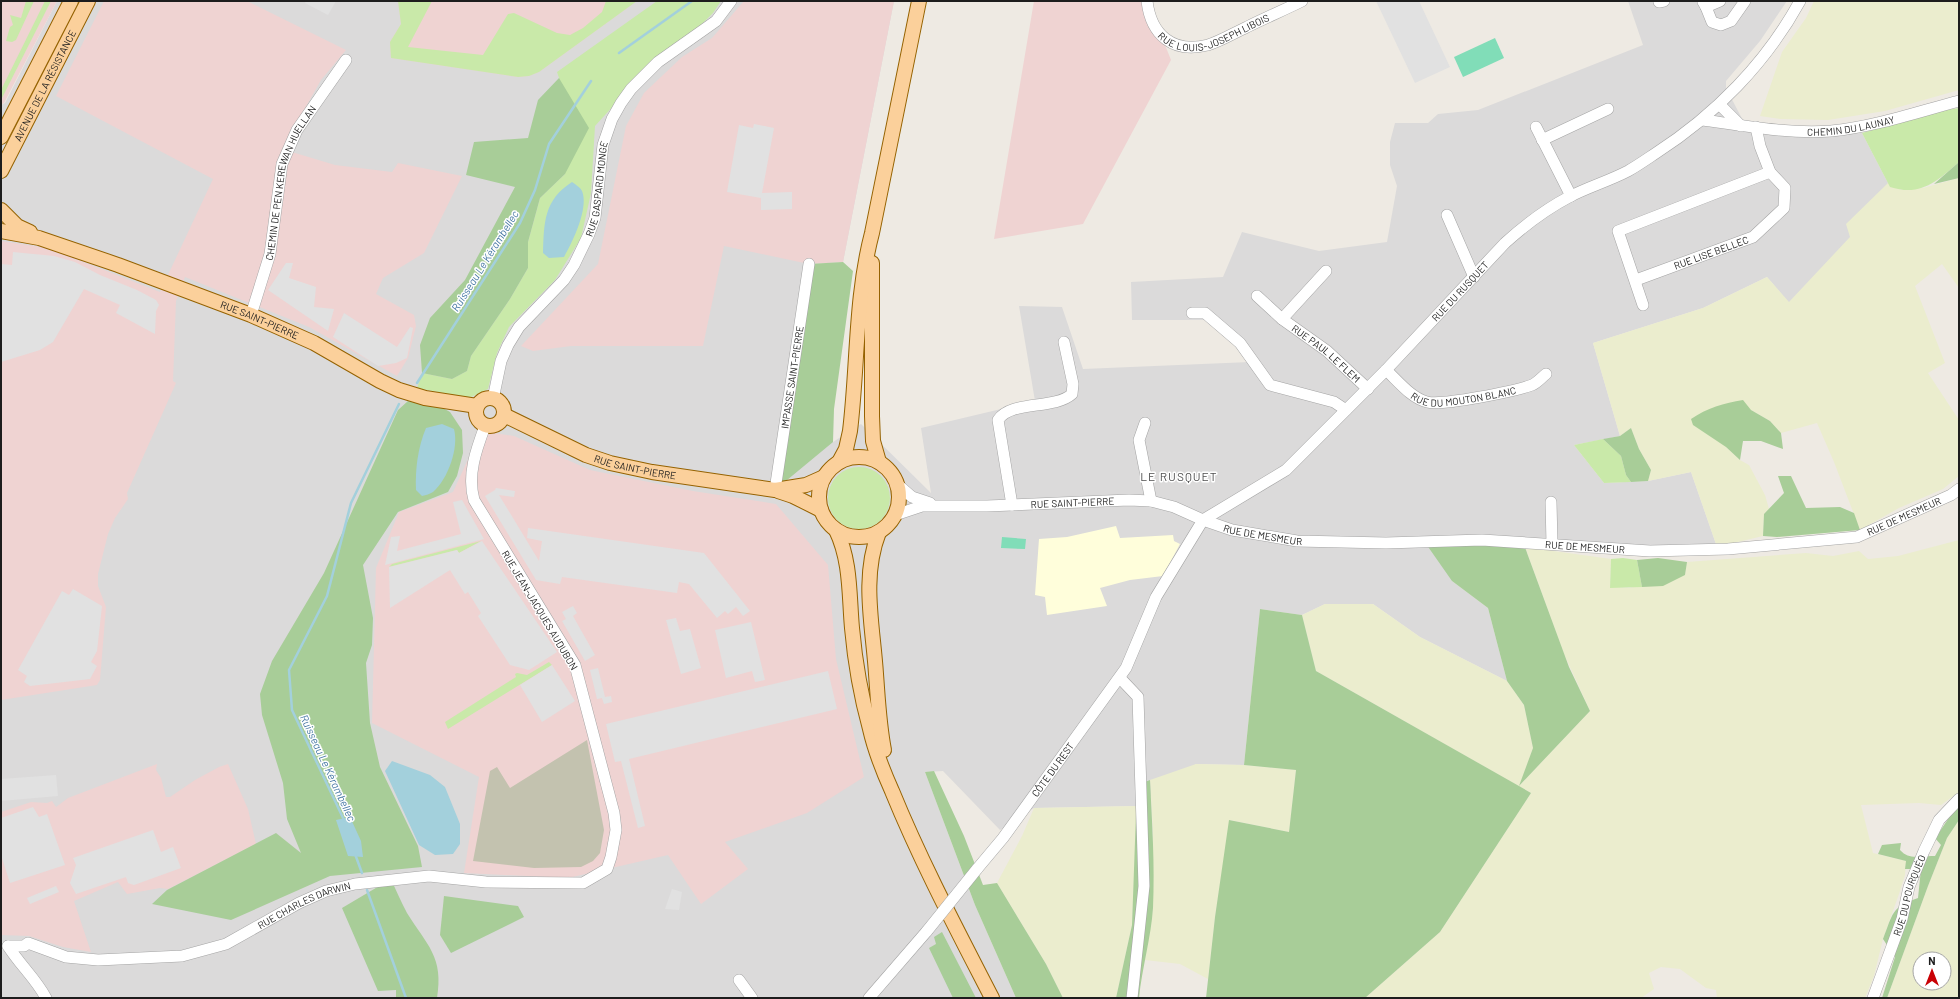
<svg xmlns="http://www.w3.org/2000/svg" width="1960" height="999" viewBox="0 0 1960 999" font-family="Barlow,sans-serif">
  <rect width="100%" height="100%" fill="#eeeae3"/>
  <polygon fill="#dbdada" points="57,1 894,1 843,262 809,264 833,442 861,424 931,493 921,428 1035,401 1019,306 1062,307 1083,369 1250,362 1210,320 1132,320 1131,282 1223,277 1242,232 1319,251 1387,242 1397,186 1390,165 1390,142 1395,123 1428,123 1438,114 1478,110 1643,45 1628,1 1787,1 1760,41 1726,81 1726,88 1749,132 1816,136 1862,133 1890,187 1851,237 1789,303 1767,277 1703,308 1593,343 1620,436 1574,445 1604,483 1648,481 1691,472 1717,547 1652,549 1552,543 1452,581 1488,608 1507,681 1420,637 1373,604 1325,604 1302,615 1260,609 1244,765 1196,764 1137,806 1034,808 1000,830 943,771 925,772 975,905 1016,998 1,998 1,105 5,103"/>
  <g fill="#efd3d2">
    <polygon points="1,1 57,1 4,103 1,105"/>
    <polygon points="104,1 247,1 346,50 321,80 282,149 335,165 392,172 398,163 462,176 424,253 383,278 376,294 414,315 416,326 408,358 397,376 309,327 185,277 176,301 173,381 176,383 127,493 128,499 115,518 108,534 98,574 98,586 106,607 100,680 97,685 1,700 1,241 48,248 160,292 213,179 56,96"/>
    <polygon points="398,1 637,1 539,72 529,76 518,77 391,58 390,42 401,24"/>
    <polygon points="744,1 894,1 843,262 809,264 724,246 703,346 571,346 533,351 521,346 598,264 626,126 644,93 682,57 712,38"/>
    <polygon points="1034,1 1153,1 1152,12 1171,60 1083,224 994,239"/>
    <polygon points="481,431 514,436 590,470 693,491 776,504 828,565 836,659 864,777 807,813 725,842 748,869 701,904 668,855 568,878 464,873 479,777 372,723 376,568 399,512 453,492"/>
    <polygon points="157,764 156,770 161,778 166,797 170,797 195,780 219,767 228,764 248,809 256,844 168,889 160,888 127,894 118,882 74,901 91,952 63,947 29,936 1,935 1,812 31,802 47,803 52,801 56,807 68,798"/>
  </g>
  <polygon fill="#fffedb" points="1116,526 1120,538 1173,535 1174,541 1180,544 1163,576 1130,580 1100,588 1107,606 1047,615 1045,597 1035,595 1039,539 1067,537"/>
  <polygon fill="#c3c2af" points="587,740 604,830 600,853 593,861 581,867 534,868 473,861 490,771 497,767 510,788"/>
  <g fill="#ebedce" fill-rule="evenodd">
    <polygon points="1814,1 1959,1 1959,90 1885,111 1828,120 1780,119 1760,116 1782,52 1806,18"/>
    <polygon points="1959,178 1959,288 1942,264 1915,286 1945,363 1928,373 1959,420 1959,476 1943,489 1899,508 1860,530 1834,462 1817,423 1781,433 1770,421 1751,410 1726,447 1740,460 1749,465 1765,495 1769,509 1764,514 1763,536 1717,547 1691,472 1648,481 1651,470 1639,449 1631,428 1620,436 1593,343 1703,308 1767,277 1789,302 1850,237 1846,224 1888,183 1901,190 1923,188"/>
    <polygon points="1959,540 1959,792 1941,805 1919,803 1861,805 1873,853 1906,861 1905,875 1899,894 1883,939 1874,976 1865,998 1717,998 1716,990 1706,988 1680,969 1661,967 1649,973 1654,989 1641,998 1365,998 1440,932 1531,793 1316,671 1302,615 1325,604 1373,604 1420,637 1507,681 1524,705 1533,748 1520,785 1590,711 1564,654 1525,547 1611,559 1610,587 1629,588 1685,575 1687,562 1806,553 1833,556 1859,551 1868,559 1898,556"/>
    <polygon points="1196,764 1244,765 1296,770 1289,832 1230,820 1215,917 1208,979 1180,964 1145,960 1153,909 1153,833 1150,780"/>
    <polygon points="1137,806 1132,925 1116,998 1063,998 1046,964 997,883 1022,836 1034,808"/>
    <path d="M1959 820V998H1887L1928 886 1947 838ZM1920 959H1944V983H1920Z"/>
  </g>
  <g fill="#c9e9a9">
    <polygon points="26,1 34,1 16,40 12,42 6,41 10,27 13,25 10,15 21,18"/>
    <polygon points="45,1 51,1 1,100 1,90"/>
    <polygon points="398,1 432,1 408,47 483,55 508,14 514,13 557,33 570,35 583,28 602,12 606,1 637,1 539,72 529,76 518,77 391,58 390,42 401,24"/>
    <polygon points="657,1 721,1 713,13 696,30 652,60 631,81 616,103 595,126 591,193 581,238 555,280 509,327 497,353 488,389 469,398 417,388 422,373 452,379 467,371 471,356 510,299 528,268 528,242 540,198 565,174 559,78 557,72"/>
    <path d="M1959 108V162C1937 181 1921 197 1890 187L1862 133 1939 111Z"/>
    <polygon points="1603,439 1621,456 1626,475 1631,482 1604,483 1574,445"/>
    <circle cx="859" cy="498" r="31"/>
    <polygon points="481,541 459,553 457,550 389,567 392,564"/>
    <polygon points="1623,558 1637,560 1642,587 1610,588 1611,559"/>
    <polygon points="549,662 552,665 448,729 445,722 516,677 515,674 517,673 527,675"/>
  </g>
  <g fill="#a8cd98">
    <polygon points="559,78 589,128 565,174 540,198 528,242 528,268 510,299 471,356 467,371 452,379 422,373 420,345 430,318 465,280 515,187 466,175 474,142 528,138 538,100"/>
    <polygon points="1959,162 1959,178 1934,184"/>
    <polygon points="843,262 853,271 834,409 833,442 775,490 809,264"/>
    <path d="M1743 400 1751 410 1770 421 1781 433 1783 449 1761 441H1743L1740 460 1726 447 1693 425 1691 419C1707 408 1724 403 1743 400Z"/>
    <polygon points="408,401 441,407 450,412 462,430 463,453 457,476 448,492 398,512 363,565 373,618 372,645 366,663 370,723 380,767 418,846 422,867 330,876 231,920 152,904 167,890 276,833 301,853 287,819 283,783 262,715 260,694 272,661 324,573 398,410"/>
    <polygon points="1631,428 1639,449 1651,470 1648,481 1631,482 1626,475 1621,456 1603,439 1620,436"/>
    <polygon points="1778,476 1791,476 1806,508 1840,507 1854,513 1860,530 1777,537 1763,536 1764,514 1784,493"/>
    <polygon points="1424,541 1523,542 1569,667 1590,711 1519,786 1531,793 1440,932 1365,998 1206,998 1215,917 1229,820 1289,832 1296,770 1244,765 1260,609 1302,615 1316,671 1519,786 1533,748 1524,705 1507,681 1488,608 1452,581"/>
    <polygon points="1658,558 1687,562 1685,575 1663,586 1642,587 1637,560"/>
    <polygon points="934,771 964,836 983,885 997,883 1046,964 1063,998 1016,998 975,905 925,772"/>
    <path d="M1150 780C1152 822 1155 865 1153 908 1151 938 1142 968 1139 998H1116L1132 925 1137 785Z"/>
    <path d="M1959 805V820L1947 838 1928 886 1887 998H1882L1895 957 1883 939C1893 914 1891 907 1918 898L1921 869H1905L1906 861 1878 854 1882 845 1901 843 1900 850C1910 861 1920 855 1935 856L1941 845 1935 838C1944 827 1949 815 1959 805Z"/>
    <path d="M391 879C396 890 401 902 407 913 427 945 444 957 437 998H396V990L378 991 342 908Z"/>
    <polygon points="444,896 518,906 524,917 451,953 440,935"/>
    <polygon points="942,932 976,998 953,998 929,948 936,944 934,937"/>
  </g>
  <g fill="#81ddb8">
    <polygon points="1495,38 1504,58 1463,77 1454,57"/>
    <polygon points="1002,537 1026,539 1025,549 1001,548"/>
  </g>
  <g fill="#e1e1e1">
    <polygon points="306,1 336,1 328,15 305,3"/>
    <polygon points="1376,1 1419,1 1450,67 1415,83"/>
    <polygon points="754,124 774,128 762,193 792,192 792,209 761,210 761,198 727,192 739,125 753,128"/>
    <polygon points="13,252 54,256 75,262 100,275 137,290 156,300 159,305 156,311 155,334 116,313 120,305 84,289 53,342 40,350 1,362 1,264 12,265"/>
    <polygon points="286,263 293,263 289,278 316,287 314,307 334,309 328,331 268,290"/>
    <polygon points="344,313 397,347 410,327 413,328 407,358 396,363 378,366 333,337"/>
    <polygon points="496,488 515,491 514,497 499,495 539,561 542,541 527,538 528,528 704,553 750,611 743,616 736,607 728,614 725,611 717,618 689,584 679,582 677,593 562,577 560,584 536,580 485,496 495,490"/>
    <polygon points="462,500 484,539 385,565 391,537 400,536 397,551 461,534 453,502"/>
    <polygon points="482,541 557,652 529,670 510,665 478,616 481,613 468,592 465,594 450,570 390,608 389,567 457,550 459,553"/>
    <polygon points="73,589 102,606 97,651 91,662 97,666 90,679 30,686 24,682 27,676 18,670 62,591 69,595"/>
    <polygon points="573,606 577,613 573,616 595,655 585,661 562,621 566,619 562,612"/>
    <polygon points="676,618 680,631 690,629 701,668 681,674 666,620"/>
    <polygon points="751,622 765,680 755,682 752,671 726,678 715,630"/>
    <polygon points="552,665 575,701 542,722 520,685"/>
    <polygon points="598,668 605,697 611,696 612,702 604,704 602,698 597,699 590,670"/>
    <polygon points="828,671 837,709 629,759 645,826 638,828 621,761 615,762 606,724"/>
    <polygon points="56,775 58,796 1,801 1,779"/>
    <polygon points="33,807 39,817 47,814 65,865 10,883 1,855 1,818"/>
    <polygon points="153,830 161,852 173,847 181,868 134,885 128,883 126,877 76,894 70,883 76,865 73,858"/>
    <polygon points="56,886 59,892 30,904 27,898"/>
    <polygon points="672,889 682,892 679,910 665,909"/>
  </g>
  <g fill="#a3d0dc">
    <path d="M572 182C576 185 580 187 582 191 589 208 573 241 564 257L549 258 543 253C544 222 544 200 572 182Z"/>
    <path d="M442 424 454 429C459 448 448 479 433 492 430 494 426 495 422 496L416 490C415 469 418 447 426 428Z"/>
    <polygon points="392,761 430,775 445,787 460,824 460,844 453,854 435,855 419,845 385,771"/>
    <polygon points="350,817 361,841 363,857 348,856 336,820"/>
  </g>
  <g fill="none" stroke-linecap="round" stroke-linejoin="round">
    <g stroke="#a3d0dc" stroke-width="2.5">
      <polyline points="619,53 692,1"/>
      <polyline points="417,383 520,223 535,190 549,144 591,81"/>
      <polyline points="344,820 292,710 289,670 327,596 351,503 399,404"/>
      <polyline points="355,854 362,873"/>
      <polyline points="367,890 406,998"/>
    </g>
    <defs>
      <g id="minor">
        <path id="s1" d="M1147 1C1151 35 1173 54 1208 45 1221 41 1234 33 1247 27 1265 18 1284 10 1302 1"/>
        <polyline points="1659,2 1664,1"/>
        <polyline points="1703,2 1706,7 1720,1"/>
        <polyline points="1706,7 1712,22 1721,25 1731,21 1745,1"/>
        <polyline points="1720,105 1741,126"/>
        <path id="s2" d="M1703 120C1745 126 1788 134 1831 131 1874 127 1917 112 1959 101"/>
        <polyline points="1536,127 1571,196"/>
        <polyline points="1542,140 1608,109"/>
        <polyline points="1447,215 1474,277"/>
        <path id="s3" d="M1636 280 1753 237 1784 208 1785 188 1770 172 1760 146 1756 127"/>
        <path id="s4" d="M1257 296 1282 319 1327 351 1368 389"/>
        <polyline points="1643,305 1618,231 1770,172"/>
        <polyline points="1192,313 1205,313 1240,343 1270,385 1334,402 1346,410"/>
        <path id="s5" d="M251 315 270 254 282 164 297 130 346 60"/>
        <polyline points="1282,319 1326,271"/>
        <path id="s6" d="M1386 370C1398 381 1411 398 1427 402 1442 406 1516 391 1532 385 1537 383 1542 377 1546 374"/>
        <path id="s7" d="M493 399 501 361 508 345 519 327 564 280 574 265 589 234 595 218 603 145 612 119 621 103 631 89 658 62 716 21 731 1"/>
        <polyline points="1145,423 1139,440 1151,501"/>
        <polyline points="897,484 912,497 930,503"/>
        <path id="s8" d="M775 490 809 264"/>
        <polyline points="1551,502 1552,543"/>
        <path d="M1012 505 998 420C1011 400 1054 410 1072 394L1073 384 1064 342"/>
        <path id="s9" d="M895 515 922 506H987L1129 500 1151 501 1174 507 1203 520 1232 530 1297 541 1386 543 1482 540 1650 551 1728 549 1857 537 1951 495 1959 489"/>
        <polyline points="1120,678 1138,697 1144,886 1132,998"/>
        <path id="s10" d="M977 869 1003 838 1126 668 1156 597 1203 520 1286 470 1386 370 1505 243C1525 225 1546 209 1569 197 1588 187 1609 181 1628 171 1637 166 1647 159 1656 153 1715 115 1766 63 1800 1"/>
        <path id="s11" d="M8 946H24L28 943 66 957 98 960 182 956 226 944 299 903 326 891 355 884 429 876 486 882 583 883 607 869 611 857 616 830 614 813 575 665 474 500C467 475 476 450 485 426"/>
        <path d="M8 946C20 965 36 979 46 998"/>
        <polyline points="739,980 752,998"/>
        <polyline points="869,998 927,931"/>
        <path id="s12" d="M1873 998 1902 919 1909 887 1924 851 1939 820 1959 799"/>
      </g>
      <g id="major">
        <polyline points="1,137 71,1"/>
        <path id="s13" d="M1 171 88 1"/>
        <polyline points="1,210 17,226 30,232"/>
        <path id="s14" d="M1 231 39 238 118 265 251 315 314 343 380 381 399 390 425 398 477 406"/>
        <polyline points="872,263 872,416 873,441 879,462"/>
        <circle cx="490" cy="412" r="14"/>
        <path id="s15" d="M504 415 586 455 610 463 652 472 775 490 806 485 824 477"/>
        <circle cx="859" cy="497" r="40"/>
        <path d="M839 462 846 449 850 431C858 365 855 298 872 233L919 1"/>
        <polyline points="778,491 793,496 821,510"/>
        <path d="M836 530C851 561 849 595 852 628 855 662 861 696 870 729 875 751 883 771 892 791 921 862 957 930 992 998"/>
        <path d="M879 532C861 578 873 626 876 674 878 700 879 724 884 750"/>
      </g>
    </defs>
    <use href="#minor" stroke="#a4a4a4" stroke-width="12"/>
    <use href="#major" stroke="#956201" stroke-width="16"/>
    <use href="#minor" stroke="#fff" stroke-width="11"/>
    <use href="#major" stroke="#fbd09b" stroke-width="14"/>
    <defs>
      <polyline id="minor-bridge" points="927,931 977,869"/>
    </defs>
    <use href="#minor-bridge" stroke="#a4a4a4" stroke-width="12" stroke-linecap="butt"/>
    <use href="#minor-bridge" stroke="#fff" stroke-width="11"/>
  </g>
  <g text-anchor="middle" stroke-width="3" stroke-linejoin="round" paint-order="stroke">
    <g font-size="10" fill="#1d1d1d" stroke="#fff">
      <text dy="4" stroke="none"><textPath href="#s1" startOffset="95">RUE LOUIS-JOSEPH LIBOIS</textPath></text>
      <text dy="4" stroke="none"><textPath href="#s13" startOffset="96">AVENUE DE LA RÉSISTANCE</textPath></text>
      <text dy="4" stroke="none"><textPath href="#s2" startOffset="149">CHEMIN DU LAUNAY</textPath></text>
      <text dy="4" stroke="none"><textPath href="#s5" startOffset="139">CHEMIN DE PEN KEREWAN HUELLAN</textPath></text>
      <text dy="4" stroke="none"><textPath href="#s7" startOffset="241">RUE GASPARD MONGE</textPath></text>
      <text dy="4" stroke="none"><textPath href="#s3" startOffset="80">RUE LISE BELLEC</textPath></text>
      <text dy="4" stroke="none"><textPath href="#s10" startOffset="764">RUE DU RUSQUET</textPath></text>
      <text dy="4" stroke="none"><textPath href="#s14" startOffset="274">RUE SAINT-PIERRE</textPath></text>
      <text dy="4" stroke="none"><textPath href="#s4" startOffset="90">RUE PAUL LE FLEM</textPath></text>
      <text dy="4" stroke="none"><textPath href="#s8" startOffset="114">IMPASSE SAINT-PIERRE</textPath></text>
      <text dy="4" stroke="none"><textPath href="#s6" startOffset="89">RUE DU MOUTON BLANC</textPath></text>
      <text dy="4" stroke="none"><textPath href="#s15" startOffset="142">RUE SAINT-PIERRE</textPath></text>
      <text dy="4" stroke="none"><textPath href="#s9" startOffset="179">RUE SAINT-PIERRE</textPath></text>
      <text dy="4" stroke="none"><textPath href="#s9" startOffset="1022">RUE DE MESMEUR</textPath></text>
      <text dy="4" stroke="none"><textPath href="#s9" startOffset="375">RUE DE MESMEUR</textPath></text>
      <text dy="4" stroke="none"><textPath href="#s9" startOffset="698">RUE DE MESMEUR</textPath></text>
      <text transform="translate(540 610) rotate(59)" y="4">RUE JEAN-JACQUES AUDUBON</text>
      <text dy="4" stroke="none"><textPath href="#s10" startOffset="125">CÔTE DU REST</textPath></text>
      <text dy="4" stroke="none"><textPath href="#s12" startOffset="109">RUE DU POURQUÉO</textPath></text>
      <text dy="4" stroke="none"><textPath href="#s11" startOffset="311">RUE CHARLES DARWIN</textPath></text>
    </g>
    <g font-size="11" font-style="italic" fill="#4778a4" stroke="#fff">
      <text transform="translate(485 261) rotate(-58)" y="4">Ruisseau Le Kérambellec</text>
      <text transform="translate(328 768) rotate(65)" y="4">Ruisseau Le Kérambellec</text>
    </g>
    <g font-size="12" letter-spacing="1" fill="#505050" stroke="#fff">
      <text x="1179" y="481">LE RUSQUET</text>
    </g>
  </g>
  <rect width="1960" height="999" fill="none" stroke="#1d1d1d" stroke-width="4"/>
  <g transform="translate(1932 971)"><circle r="19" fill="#ffffff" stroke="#a5a5a5"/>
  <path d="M0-3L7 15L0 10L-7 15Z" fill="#c90105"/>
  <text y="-6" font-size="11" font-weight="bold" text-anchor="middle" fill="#1d1d1d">N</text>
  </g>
</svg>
